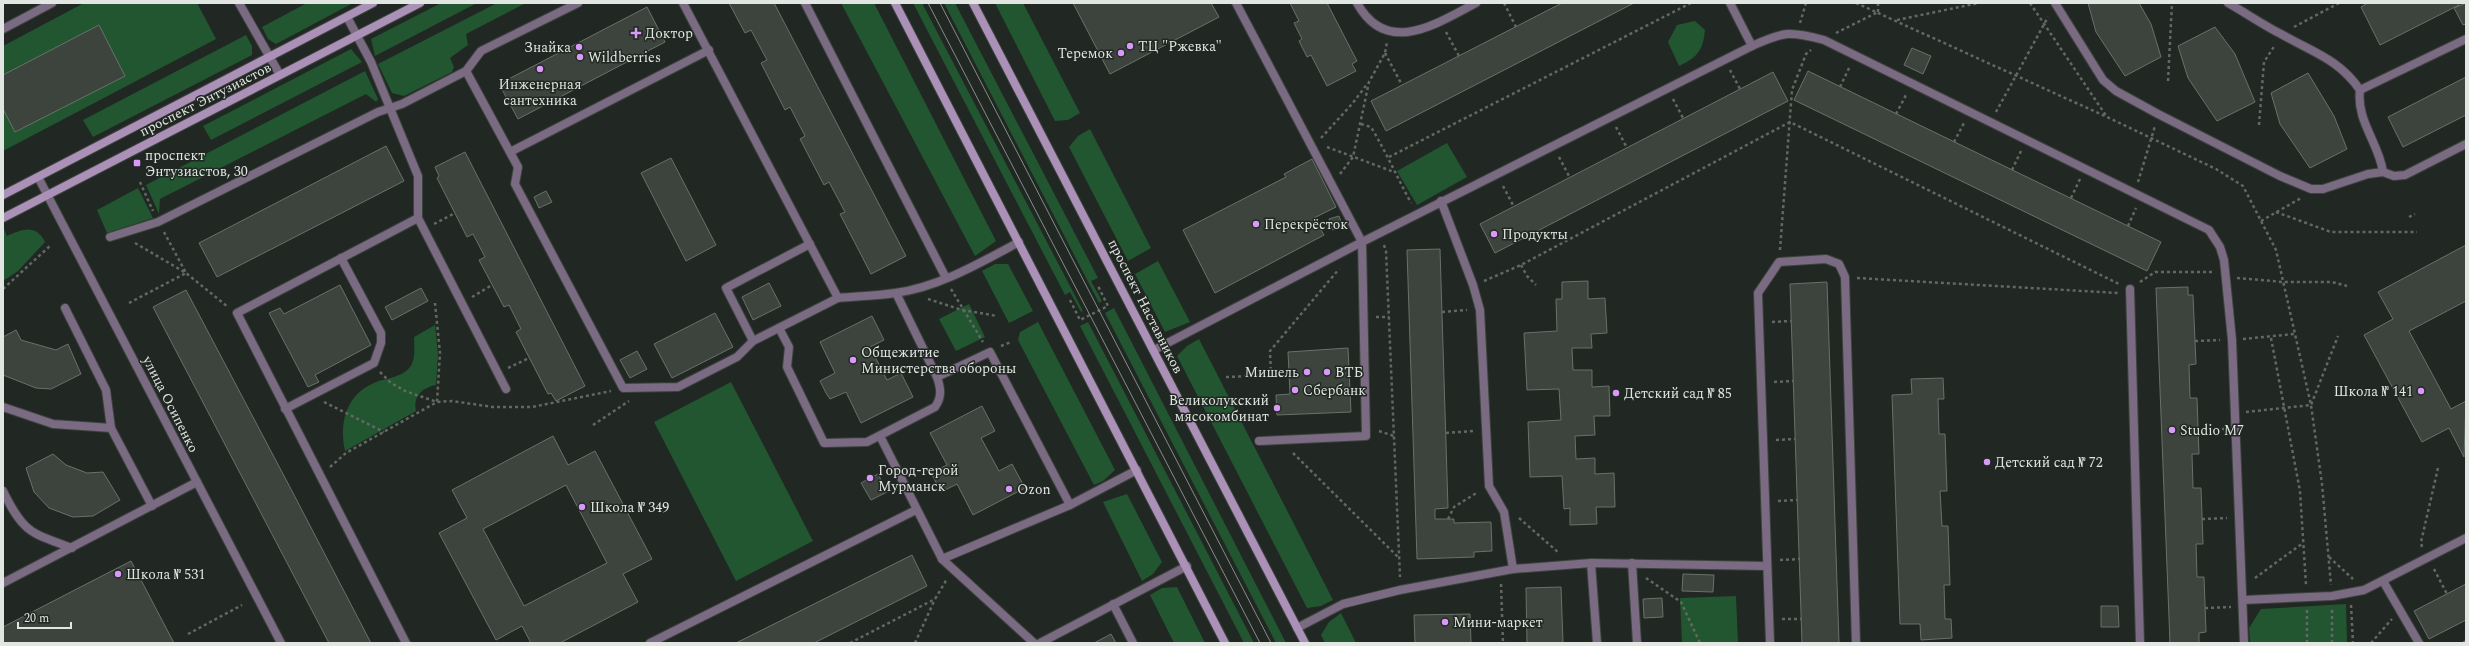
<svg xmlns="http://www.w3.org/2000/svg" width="2469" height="646" viewBox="0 0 2469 646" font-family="Spectral,serif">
  <rect width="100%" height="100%" fill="#212722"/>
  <g fill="#215630">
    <polygon points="84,3 197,3 216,39 3,151 3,46"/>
    <polygon points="307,3 353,3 276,44 268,39 262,27"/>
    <polygon points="441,3 477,3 375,56 371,39"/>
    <polygon points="497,3 526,3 466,34 468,45 450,58 454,67 452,72 404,96 392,93 378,64"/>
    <polygon points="841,3 874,3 996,241 975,256"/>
    <polygon points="913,3 922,3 1083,311 1081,312 1070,292 1065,295"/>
    <polygon points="944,3 955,3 1098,278 1091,281 1102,301 1099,303"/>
    <polygon points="995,3 1023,3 1080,113 1068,120 1055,121"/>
    <path d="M1695 21 1705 30C1703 50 1698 57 1679 66L1668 42 1677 25Z"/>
    <polygon points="246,35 252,46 252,55 93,137 83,120"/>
    <polygon points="351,49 362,62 211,140 203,126"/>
    <polygon points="365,71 378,99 376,102 366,94 160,199 159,214 146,185"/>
    <polygon points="1090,129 1151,248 1128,261 1069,147 1078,136"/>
    <polygon points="1447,143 1467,177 1417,205 1397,171"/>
    <polygon points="138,188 153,218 107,233 97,210"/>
    <path d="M4 229 7 236C23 229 36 224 45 242L18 271 3 281Z"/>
    <polygon points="1158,261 1190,322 1165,332 1135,274"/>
    <polygon points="995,264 1008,264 1033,311 1009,323 982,271"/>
    <polygon points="969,304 985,337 956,351 939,319"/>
    <polygon points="1114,308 1286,643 1276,643 1105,313"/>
    <polygon points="1038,322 1115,470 1103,481 1094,485 1018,340 1020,332"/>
    <polygon points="1088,322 1254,643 1244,643 1080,326"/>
    <path d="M435 325 438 354 436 385C422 388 413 396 416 411L345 451C339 422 346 394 376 382 387 378 403 377 410 367 416 359 414 347 414 337Z"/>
    <polygon points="1199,339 1333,600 1321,606 1307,608 1177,356 1187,346"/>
    <polygon points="731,382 813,541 736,581 654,422"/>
    <polygon points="1127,494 1162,562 1153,574 1142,581 1103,502"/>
    <polygon points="1177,587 1205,643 1174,643 1150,595 1162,588"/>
    <polygon points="1736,596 1738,643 1682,643 1680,598"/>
    <polygon points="2346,604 2347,643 2250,643 2249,628 2261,609"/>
    <polygon points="1341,613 1356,643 1325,643 1321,635 1329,622"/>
  </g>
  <g fill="#3d443e" stroke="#69716b" fill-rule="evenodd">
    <polygon points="729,3 774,3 906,256 871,274 840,214 845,212 829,182 824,185 800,139 805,136 790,107 785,110 761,63 767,60 751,30 745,33"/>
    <polygon points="1073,3 1211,3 1219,17 1110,74"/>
    <polygon points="1290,3 1327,3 1357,61 1352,64 1356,71 1327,86 1311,55 1307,57 1299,41 1302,39 1294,23 1299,21"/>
    <polygon points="1562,3 1634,3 1386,131 1371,101"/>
    <polygon points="2088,3 2139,3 2151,24 2161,57 2125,76 2096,32"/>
    <polygon points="2368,3 2458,3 2459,5 2380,45 2361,7"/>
    <polygon points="2466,3 2466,24 2463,25 2454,8"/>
    <polygon points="647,7 665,42 518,119 499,84"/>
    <polygon points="99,25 125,76 15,132 3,109 3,75"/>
    <polygon points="2215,27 2235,54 2255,102 2217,121 2188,78 2178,46"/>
    <polygon points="1912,48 1931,56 1923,74 1904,65"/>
    <polygon points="1808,71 2161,242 2147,271 1794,100"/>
    <polygon points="1773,72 1788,101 1495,253 1480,224"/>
    <polygon points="2308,73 2334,116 2347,149 2310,168 2280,124 2271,93"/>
    <polygon points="2466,77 2466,115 2403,147 2388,117"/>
    <polygon points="386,146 404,181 217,277 199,243"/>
    <polygon points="465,152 585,386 556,401 551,393 548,394 516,332 521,329 509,305 504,307 479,260 485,257 473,234 467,237 437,178 439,176 435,167"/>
    <polygon points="671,158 716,245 686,261 641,173"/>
    <polygon points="1312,159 1336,207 1314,218 1324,235 1215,293 1183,230 1286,177 1284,174"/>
    <polygon points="546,191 552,202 539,208 534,197"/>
    <polygon points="1339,216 1343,227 1332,230 1329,219"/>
    <polygon points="2466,245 2466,301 2409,331 2451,409 2466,401 2464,457 2449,428 2422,442 2364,335 2393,319 2378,292"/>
    <polygon points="1440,249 1448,508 1435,509 1435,519 1454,519 1454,523 1491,522 1492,551 1474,552 1474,557 1417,559 1407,250"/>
    <polygon points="1588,281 1588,299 1605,298 1607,333 1591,334 1592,348 1572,348 1573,370 1592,370 1592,387 1609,386 1610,416 1594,416 1595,435 1575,436 1576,459 1595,458 1595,474 1614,473 1615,507 1596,507 1597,524 1570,525 1570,508 1564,509 1562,476 1530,477 1528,422 1561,420 1559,389 1527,390 1524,333 1557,331 1556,299 1562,299 1562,282"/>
    <polygon points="1827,282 1839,643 1802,643 1790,284"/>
    <polygon points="769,283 781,306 753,320 742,297"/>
    <polygon points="340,285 371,345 315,375 319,382 308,387 269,313 280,308 284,314"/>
    <polygon points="2188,287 2188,295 2193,295 2196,364 2189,365 2190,398 2197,398 2199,454 2192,454 2193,488 2201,488 2203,544 2196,544 2197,577 2204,577 2206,632 2199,633 2199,643 2170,643 2156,288"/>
    <polygon points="421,288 428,301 392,320 385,307"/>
    <polygon points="186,290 293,493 371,643 329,643 153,307"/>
    <polygon points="715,313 733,347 672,378 654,344"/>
    <polygon points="872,316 884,340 870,347 887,380 901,373 913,397 861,423 846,392 830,399 826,393 820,381 835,373 820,342"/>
    <polygon points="16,330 21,340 56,350 68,344 81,374 51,389 36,388 3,375 3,337"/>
    <polygon points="1348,348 1351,412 1277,415 1276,395 1290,394 1288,352"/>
    <polygon points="637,351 647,369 630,378 620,360"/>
    <polygon points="1943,378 1944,399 1938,399 1939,434 1945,434 1947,491 1940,491 1942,526 1948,526 1950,585 1944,585 1945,619 1951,619 1952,638 1921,640 1920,624 1900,624 1892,395 1912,394 1911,379"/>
    <polygon points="982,406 995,431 981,438 999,471 1012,464 1025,488 973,515 957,484 941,492 931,473 947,465 930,433"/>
    <path d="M553 436 568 465 595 451 652 559 623 574 638 602 560 643H531L522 626 496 640 439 533 467 518 452 490ZM566 485 607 563 524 606 483 529Z"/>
    <polygon points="53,454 66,465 87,473 103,472 120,500 93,516 73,517 49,508 34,492 26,468"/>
    <polygon points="878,474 887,492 871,500 861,483"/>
    <polygon points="912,555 927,586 814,643 736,643"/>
    <polygon points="131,561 174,643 3,643 3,627"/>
    <polygon points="1683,574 1714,575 1713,592 1682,591"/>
    <polygon points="2466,584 2466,620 2429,639 2414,611"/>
    <polygon points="1561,587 1563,643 1527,643 1526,588"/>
    <polygon points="1662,598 1663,617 1644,618 1643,599"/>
    <polygon points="2101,606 2118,606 2119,627 2101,627"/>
    <polygon points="1470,614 1471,643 1415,643 1414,615"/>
    <polygon points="1111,634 1116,643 1094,643"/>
  </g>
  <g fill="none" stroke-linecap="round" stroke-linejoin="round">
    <defs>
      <g id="lane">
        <polyline points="239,3 280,75"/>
        <path d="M683 3 838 298C857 296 876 296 895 293 939 287 980 263 1019 242"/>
        <polyline points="805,3 946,278"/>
        <path d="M1357 3C1387 57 1436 24 1476 3"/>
        <polyline points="1730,3 1752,46"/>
        <path d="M2055 3 2103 80 2116 91 2158 114 2280 176 2311 189H2323L2368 174 2383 172C2379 143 2356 121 2360 90 2339 59 2312 52 2281 34 2263 25 2246 13 2228 3"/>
        <polyline points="347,17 371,62 418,176 418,218 506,389"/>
        <polyline points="3,29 52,3"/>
        <polyline points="466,71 518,167 515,184 623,388 678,387 737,357 753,341"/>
        <polyline points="2360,90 2466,39"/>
        <polyline points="510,152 709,50"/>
        <polyline points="2383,172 2394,176 2405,175 2466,144"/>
        <polyline points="1441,201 1473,285 1480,310 1489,486 1504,512 1513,569"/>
        <polyline points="110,237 158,222 378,112 402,104 466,71 481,51 578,3"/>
        <polyline points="810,244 726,288 753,341 838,298"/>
        <polyline points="2130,289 2140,643"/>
        <polyline points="65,308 106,390 111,428 152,506"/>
        <path d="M779 328 789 347 787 367 824 443 867 442 935 407C942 397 941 389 937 377L896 293"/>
        <polyline points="1154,350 1362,242 1236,3"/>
        <polyline points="937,377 990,352 1070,505"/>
        <polyline points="3,407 53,424 111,428"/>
        <polyline points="285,409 374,363 381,343 381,333 341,258"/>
        <polyline points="880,436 942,559 1070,505 1137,470"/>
        <path d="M1259 441 1366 436 1362 242 1752 46C1784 31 1791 31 1824 40L2209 230 2220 247 2224 260 2232 340 2244 643"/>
        <path d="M3 491C23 532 30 533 72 548"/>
        <polyline points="942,559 1034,643"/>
        <polyline points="1591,563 1597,643"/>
        <polyline points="1632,563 1637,643"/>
        <polyline points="2383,581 2419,643"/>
        <polyline points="3,583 197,482"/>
        <polyline points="2243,600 2332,596 2364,590 2466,538"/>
        <polyline points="1113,604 1133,643"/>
        <polyline points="1297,628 1343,604 1400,590 1513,569 1591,563 1767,566"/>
        <polyline points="406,643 237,313 418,218"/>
        <polyline points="650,643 916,510"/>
        <polyline points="1040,643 1187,566"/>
        <polyline points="1770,643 1758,293 1779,262 1826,259 1839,264 1845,277 1856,643"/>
      </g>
      <polyline id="street" points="38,177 281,643"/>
      <g id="secondary">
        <polyline points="895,3 1225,643"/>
        <polyline points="973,3 1305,643"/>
        <polyline points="3,195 373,3"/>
        <polyline points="3,218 420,3"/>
      </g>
    </defs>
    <use href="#lane" stroke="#3c423d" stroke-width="10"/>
    <use href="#street" stroke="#3c423d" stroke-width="10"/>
    <use href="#secondary" stroke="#3c423d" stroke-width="10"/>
    <g stroke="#636864" stroke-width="2.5" stroke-dasharray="3 3" stroke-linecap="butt">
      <polyline points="1504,3 1516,27"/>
      <polyline points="1856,3 2107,117 2216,169 2243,186 2276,250 2311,405 2322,484 2331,585"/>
      <polyline points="2030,3 2107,117"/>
      <polyline points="1878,12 1878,3"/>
      <polyline points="1897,20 1979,3"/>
      <polyline points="1800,23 1806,3"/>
      <polyline points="2294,27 2339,3"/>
      <polyline points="1446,32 1459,56"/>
      <polyline points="1836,33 1878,12"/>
      <polyline points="1385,53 1402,85"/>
      <polyline points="1730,70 1740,89"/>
      <polyline points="2168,81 2172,3"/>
      <polyline points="1840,87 1850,66"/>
      <polyline points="1673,99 1683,118"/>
      <polyline points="1996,112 2048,17"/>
      <polyline points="1896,114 1906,95"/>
      <path d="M1361 124 1371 127C1386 152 1397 177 1411 203"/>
      <polyline points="2259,125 2264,62 2275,45"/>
      <polyline points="1616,127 1627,148"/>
      <polyline points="1321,138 1352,104 1368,83"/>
      <polyline points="1954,142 1964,123"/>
      <polyline points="1327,147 1394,172"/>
      <polyline points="1389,157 1691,3"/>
      <polyline points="1559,157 1570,178"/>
      <polyline points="2012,170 2021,151"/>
      <polyline points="1340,174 1353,157 1369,82 1385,53 1387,42"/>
      <polyline points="140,182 153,211"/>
      <polyline points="2138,182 2155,126"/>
      <polyline points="1503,186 1514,207"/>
      <polyline points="2071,198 2080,179"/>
      <polyline points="2276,212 2331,232 2417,232"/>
      <polyline points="2409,217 2415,214"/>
      <polyline points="2261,221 2301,198"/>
      <polyline points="434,224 455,213"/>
      <polyline points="2128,226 2136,208"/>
      <polyline points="135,243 186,273 228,307"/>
      <polyline points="1384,245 1386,251 1400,577"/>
      <polyline points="1780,250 1792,90 1806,54 1811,50"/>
      <polyline points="1521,265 1527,276 1536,285"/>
      <polyline points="1857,278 2118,293"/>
      <polyline points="2237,278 2283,282 2332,282 2347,286"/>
      <polyline points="1484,281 1521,265 1790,122 2119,284"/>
      <polyline points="2140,282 2155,272 2213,272"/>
      <polyline points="3,289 51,245"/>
      <polyline points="951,289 983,342"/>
      <polyline points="472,297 492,285"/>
      <polyline points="928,299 962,310 997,316"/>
      <polyline points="1070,300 1080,320 1108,306 1098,286"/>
      <polyline points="129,303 186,273 164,232"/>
      <polyline points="435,303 440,353 437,402"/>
      <polyline points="1442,312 1467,310"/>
      <polyline points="1376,317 1389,317"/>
      <polyline points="1772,322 1791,321"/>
      <polyline points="2271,338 2300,491 2306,585"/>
      <polyline points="2243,339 2294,334"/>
      <polyline points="2195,341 2220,340"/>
      <polyline points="1001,346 1011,342"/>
      <polyline points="508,368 529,358"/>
      <polyline points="380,372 391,383 405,391 437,402 452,401 493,407 532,407 611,391"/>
      <polyline points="1271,376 1270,351 1339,269"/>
      <polyline points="1226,377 1289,375"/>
      <polyline points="1774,382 1793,381"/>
      <polyline points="324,402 384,432"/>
      <polyline points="2246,412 2311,405 2338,336"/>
      <polyline points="593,425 629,401"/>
      <polyline points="2198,430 2224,429"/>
      <polyline points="1379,431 1394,436"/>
      <polyline points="1446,433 1473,431"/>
      <polyline points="1776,440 1795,439"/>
      <polyline points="1293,453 1399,558"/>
      <polyline points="330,467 346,453 437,402"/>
      <polyline points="1778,501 1797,500"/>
      <polyline points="1519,518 1559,553"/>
      <polyline points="1448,519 1454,507 1478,492"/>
      <polyline points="2202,519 2227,518"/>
      <polyline points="2422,547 2421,542 2438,468"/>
      <polyline points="2329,557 2353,579"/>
      <polyline points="1780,560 1800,559"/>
      <polyline points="2434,569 2447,594"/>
      <polyline points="1646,578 1681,602 1700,643"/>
      <polyline points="2255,578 2303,543"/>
      <polyline points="1501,584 1503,643"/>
      <polyline points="2351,605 2353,643"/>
      <polyline points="2205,608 2231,607"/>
      <polyline points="2307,610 2307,643"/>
      <polyline points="1782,619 1801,619"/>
      <polyline points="188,634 242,605"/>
      <polyline points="850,643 935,599 947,579"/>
      <polyline points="915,643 935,599"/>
      <polyline points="2332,643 2332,608"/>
      <polyline points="2371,643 2392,619"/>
      <polyline points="2463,643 2466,641"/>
    </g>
    <use href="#lane" stroke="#7a6a82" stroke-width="8"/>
    <use href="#street" stroke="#7a6a82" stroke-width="8"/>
    <use href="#secondary" stroke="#ab91b8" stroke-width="8"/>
    <g stroke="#878c88" stroke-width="1">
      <polyline points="928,3 1260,643"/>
      <polyline points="940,3 1271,643"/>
    </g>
  </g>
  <g fill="#d99af7" stroke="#212722" stroke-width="1.5">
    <path d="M634 27h4v4h4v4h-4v4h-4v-4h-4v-4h4z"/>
    <circle cx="1130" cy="46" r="4"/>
    <circle cx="579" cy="47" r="4"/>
    <circle cx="1121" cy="53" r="4"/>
    <circle cx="580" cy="57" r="4"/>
    <circle cx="540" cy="69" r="4"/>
    <rect x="133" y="159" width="8" height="8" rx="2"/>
    <circle cx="1256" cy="224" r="4"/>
    <circle cx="1494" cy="234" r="4"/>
    <circle cx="853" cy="360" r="4"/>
    <circle cx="1307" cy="372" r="4"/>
    <circle cx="1327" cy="372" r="4"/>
    <circle cx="1295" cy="390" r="4"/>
    <circle cx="2421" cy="391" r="4"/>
    <circle cx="1616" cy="393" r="4"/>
    <circle cx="1277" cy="408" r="4"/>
    <circle cx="2172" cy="430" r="4"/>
    <circle cx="1987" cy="462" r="4"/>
    <circle cx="870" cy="478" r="4"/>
    <circle cx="1009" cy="489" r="4"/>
    <circle cx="582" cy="507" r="4"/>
    <circle cx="118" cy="574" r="4"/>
    <circle cx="1445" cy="622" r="4"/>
  </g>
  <g text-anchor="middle" stroke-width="3" stroke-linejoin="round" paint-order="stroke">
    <g font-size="14" fill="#e1e6e2" stroke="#212722" text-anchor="start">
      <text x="645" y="38">Доктор</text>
      <text x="1138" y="51">ТЦ "Ржевка"</text>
      <text x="571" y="52" text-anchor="end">Знайка</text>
      <text x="1113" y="58" text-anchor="end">Теремок</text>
      <text x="588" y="62">Wildberries</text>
      <text x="540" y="89" text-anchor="middle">Инженерная<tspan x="540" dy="16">сантехника</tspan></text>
      <text x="145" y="160">проспект<tspan x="145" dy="16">Энтузиастов, 30</tspan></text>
      <text x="1264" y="229">Перекрёсток</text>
      <text x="1502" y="239">Продукты</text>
      <text x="861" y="357">Общежитие<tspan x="861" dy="16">Министерства обороны</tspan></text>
      <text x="1299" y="377" text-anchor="end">Мишель</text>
      <text x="1335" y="377">ВТБ</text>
      <text x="1303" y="395">Сбербанк</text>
      <text x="2413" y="396" text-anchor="end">Школа № 141</text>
      <text x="1624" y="398">Детский сад № 85</text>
      <text x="1269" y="405" text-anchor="end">Великолукский<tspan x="1269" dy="16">мясокомбинат</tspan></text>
      <text x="2180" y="435">Studio M7</text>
      <text x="1995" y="467">Детский сад № 72</text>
      <text x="878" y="475">Город-герой<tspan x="878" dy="16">Мурманск</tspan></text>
      <text x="1017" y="494">Ozon</text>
      <text x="590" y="512">Школа № 349</text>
      <text x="126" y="579">Школа № 531</text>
      <text x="1453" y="627">Мини-маркет</text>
    </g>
    <g font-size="14" fill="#e1e6e2" stroke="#212722">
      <text transform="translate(205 99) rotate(-27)" y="5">проспект Энтузиастов</text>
      <text transform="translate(1146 306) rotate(63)" y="5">проспект Наставников</text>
      <text transform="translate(171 404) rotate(63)" y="5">улица Осипенко</text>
    </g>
  </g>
  <rect width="2469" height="646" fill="none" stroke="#e1e6e2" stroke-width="8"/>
  <path d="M18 622v6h53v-6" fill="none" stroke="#e1e6e2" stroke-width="2"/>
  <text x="24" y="622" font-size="12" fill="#e1e6e2" stroke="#212722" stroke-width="3" paint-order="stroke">20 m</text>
</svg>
